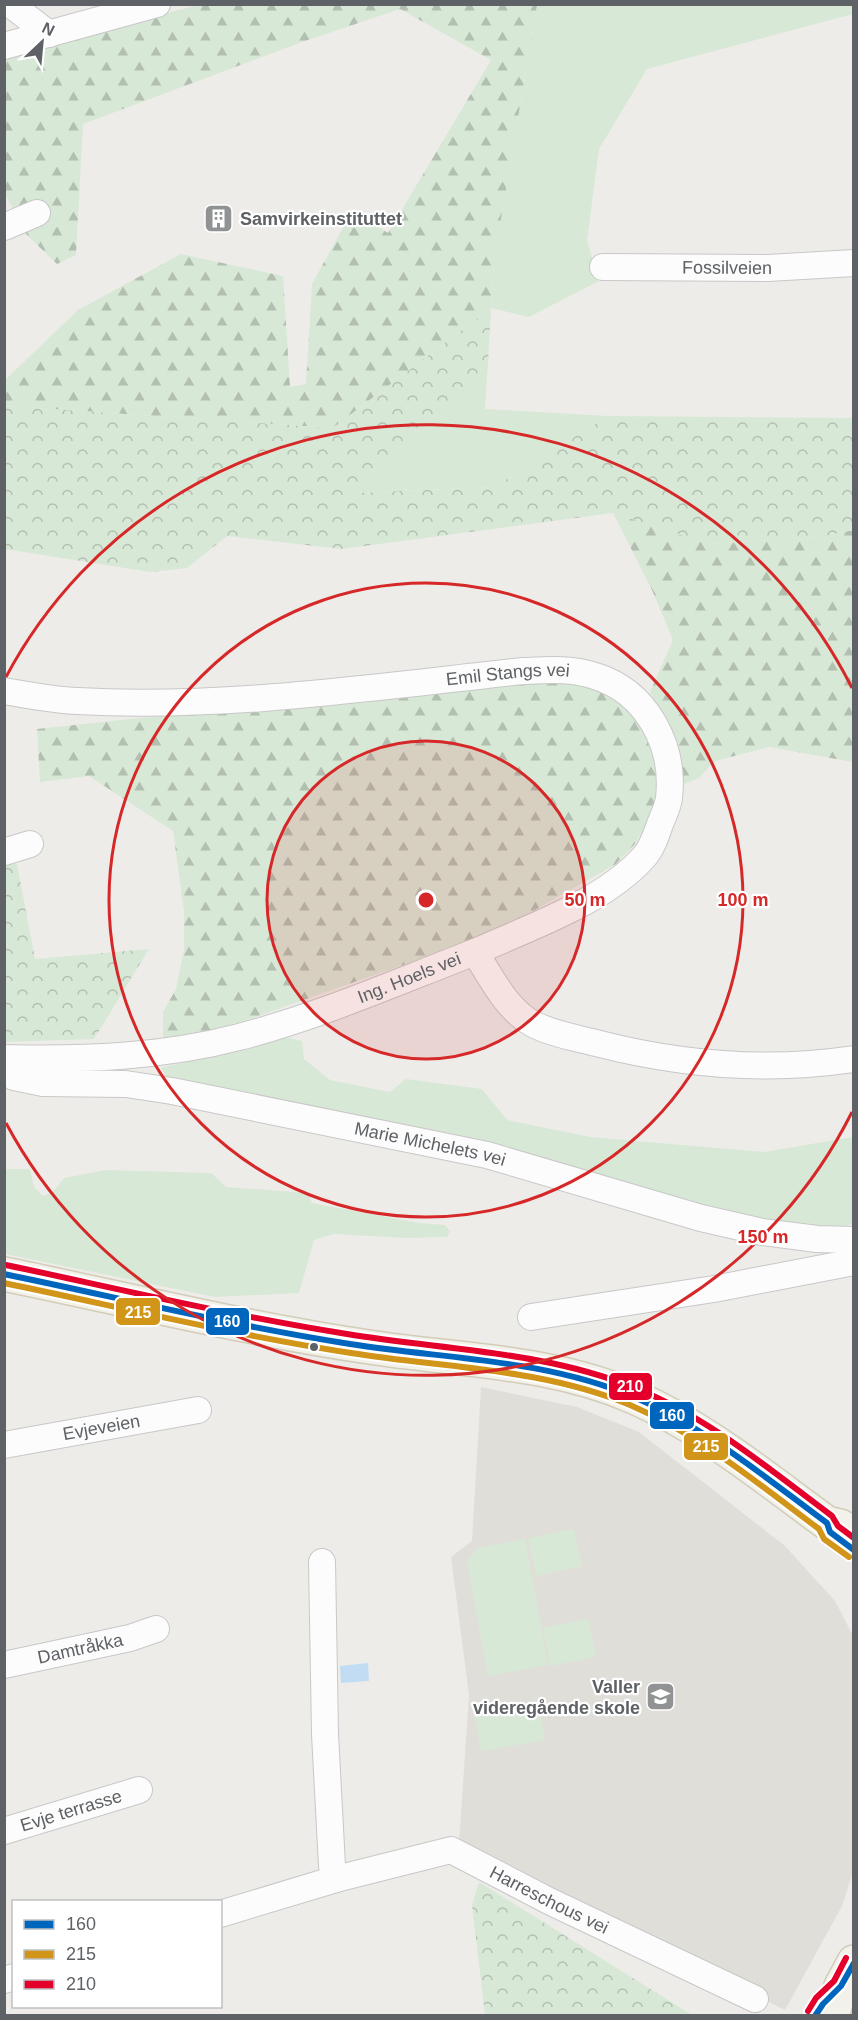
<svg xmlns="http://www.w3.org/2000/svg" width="858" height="2020" viewBox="0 0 858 2020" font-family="Helvetica,sans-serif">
  <defs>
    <pattern id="forest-firs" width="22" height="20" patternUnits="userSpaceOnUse" patternTransform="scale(1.5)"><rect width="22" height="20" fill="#d8e8d6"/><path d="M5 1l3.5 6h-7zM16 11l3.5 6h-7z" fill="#b2bfb1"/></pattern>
    <pattern id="park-crowns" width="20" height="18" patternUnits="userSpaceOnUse" patternTransform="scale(1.5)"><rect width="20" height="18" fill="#d8e8d6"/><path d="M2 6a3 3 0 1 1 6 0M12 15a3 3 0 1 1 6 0" fill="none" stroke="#b2bfb1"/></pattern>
  </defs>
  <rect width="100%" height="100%" fill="#edece9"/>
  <polygon fill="#e0ded9" points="481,1387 577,1407 639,1432 785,1546 835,1601 853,1636 853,1872 842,1906 785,2010 459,1843 469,1695 451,1557 472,1541"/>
  <g fill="#d8e8d6">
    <polygon points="537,5 853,5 853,14 647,69 599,149 587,240 599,281 529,317 491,308 494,261"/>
    <polygon points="488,363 485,409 608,416 494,487 355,493"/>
    <polygon points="284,1037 302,1041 304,1059 330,1080 390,1092 406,1079 482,1089 507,1120 590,1137 764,1152 853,1137 853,1224 825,1231 720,1213 168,1079 161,1068"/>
    <polygon points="4,1169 30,1169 34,1187 43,1196 52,1193 64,1178 106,1170 211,1173 226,1187 308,1193 312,1203 419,1223 445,1225 450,1231 447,1237 404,1238 333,1234 314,1240 299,1293 215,1297 5,1254"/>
    <polygon points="574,1529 582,1566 536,1576 528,1538"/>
    <polygon points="525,1539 548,1665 488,1676 467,1561 478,1548"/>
    <polygon points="588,1619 596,1657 550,1666 543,1628"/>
    <polygon points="539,1706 545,1740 481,1751 475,1716"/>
  </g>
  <g fill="url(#forest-firs)">
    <polygon points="199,5 537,5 494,261 491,308 333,428 5,406 5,380 78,310 181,254 283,276 290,387 306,384 312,284 352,211 388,233 491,60 400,9 305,41 83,124 76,255 57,264 26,234 5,194 5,54"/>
    <polygon points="613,513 709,544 821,537 853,530 853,762 769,747 715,761 699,778 684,784 678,743 650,692 673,640 652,590"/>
    <polygon points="523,677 602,682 644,729 653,755 658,789 654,813 634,845 616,864 496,932 247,1020 178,1039 163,1037 163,1012 176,989 184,949 184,911 173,831 89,776 40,782 37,729"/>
  </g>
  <g fill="url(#park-crowns)">
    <polygon points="491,308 488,363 356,493 494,487 608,416 853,418 853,530 821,537 709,544 613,513 341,549 227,536 187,568 150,572 5,549 5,406 333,428"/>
    <polygon points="4,863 17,864 35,959 149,949 94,1039 5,1042"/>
    <polygon points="479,1882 692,2015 485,2015 472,1905"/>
  </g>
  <polygon fill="#c2ddf3" points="368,1663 369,1681 341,1683 340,1666"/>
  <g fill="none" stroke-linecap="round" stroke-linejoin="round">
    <defs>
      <g id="minor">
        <polyline points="10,4 49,34"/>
        <polyline points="4,46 157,4"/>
        <polyline points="4,227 37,213"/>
        <path id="s1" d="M603 267 768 268 854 263"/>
        <path id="s2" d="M4 691C28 695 53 700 77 701 226 709 375 687 523 671 548 670 571 668 595 676 647 692 675 746 669 798 668 807 663 816 660 824 656 836 652 848 644 857 604 902 530 927 475 952"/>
        <polyline points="4,852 30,844"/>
        <path id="s3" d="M4 1058C83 1060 163 1057 239 1037 320 1016 397 982 475 952 491 977 507 1011 535 1025 553 1034 577 1038 596 1043 681 1065 767 1072 854 1059"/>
        <path id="s4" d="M4 1068 14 1077 43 1083 126 1084 172 1091 487 1155 701 1218 762 1232 817 1239 854 1240"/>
        <polyline points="531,1317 714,1289 854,1262"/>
        <path id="s5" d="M4 1445 198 1410"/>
        <polyline points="322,1562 325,1734 332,1866 336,1879"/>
        <path id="s6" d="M4 1665 130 1638 156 1629"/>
        <path id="s7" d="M4 1831 139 1790"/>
        <path id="s8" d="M220 1914 336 1879 451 1850 549 1901 755 1999"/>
        <polyline points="4,1980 14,1977"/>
      </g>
      <g id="major">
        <path d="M4 1274C126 1299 246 1329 369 1347 458 1361 549 1360 634 1397 705 1428 765 1478 827 1523L840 1526 854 1534"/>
        <polyline points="832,2016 841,1986 854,1962"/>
      </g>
    </defs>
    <use href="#minor" stroke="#c8c8c8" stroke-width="28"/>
    <use href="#major" stroke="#d3ccb9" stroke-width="36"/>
    <use href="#minor" stroke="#fcfcfc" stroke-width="26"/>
    <use href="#major" stroke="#f2f1ea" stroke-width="33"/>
    <defs>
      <g id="bus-1">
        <path d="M4 1274C120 1298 234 1326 350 1344 445 1359 545 1359 634 1397 705 1427 766 1478 827 1523L830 1532 854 1550"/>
        <polyline points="815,2016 823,2004 841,1986 854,1963"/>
      </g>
      <path id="bus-2" d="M4 1283C120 1307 234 1335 351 1353 444 1368 542 1368 630 1405 700 1435 759 1484 819 1529L824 1539 849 1557"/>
      <g id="bus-3">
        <path d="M6 1265C119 1289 233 1316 347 1334 444 1350 544 1351 635 1388 708 1417 770 1470 832 1516L838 1526 854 1538"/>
        <polyline points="808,2011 816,1998 834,1981 846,1958"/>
      </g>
    </defs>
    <use href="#bus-1" stroke="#fff" stroke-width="10"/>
    <use href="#bus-2" stroke="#fff" stroke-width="10"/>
    <use href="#bus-3" stroke="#fff" stroke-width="10"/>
    <use href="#bus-1" stroke="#0065bd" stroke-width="6"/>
    <use href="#bus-2" stroke="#d19519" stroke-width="6"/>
    <use href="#bus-3" stroke="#e4002b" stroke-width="6"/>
  </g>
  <circle cx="426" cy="900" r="159" fill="#d62828" fill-opacity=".12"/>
  <g fill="none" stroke="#d62828" stroke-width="3">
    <circle cx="426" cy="900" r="159"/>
    <circle cx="426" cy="900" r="317"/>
    <path d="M852 1112A476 476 0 0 1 6 1123M6 677A476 476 0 0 1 852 688"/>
  </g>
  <defs>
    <symbol id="building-square" viewBox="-11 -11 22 22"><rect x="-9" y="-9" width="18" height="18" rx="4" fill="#909293" stroke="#fff"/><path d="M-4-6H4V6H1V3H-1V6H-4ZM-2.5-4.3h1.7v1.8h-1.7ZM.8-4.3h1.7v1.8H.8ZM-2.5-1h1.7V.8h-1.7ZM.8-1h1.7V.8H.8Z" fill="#fff"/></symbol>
    <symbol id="school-square" viewBox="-11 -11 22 22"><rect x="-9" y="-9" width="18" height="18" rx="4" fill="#909293" stroke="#fff"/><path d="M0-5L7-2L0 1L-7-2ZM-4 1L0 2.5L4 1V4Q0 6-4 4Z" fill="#fff"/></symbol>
  </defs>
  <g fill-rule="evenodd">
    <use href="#building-square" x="202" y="202" width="33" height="33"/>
    <use href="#school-square" x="644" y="1680" width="33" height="33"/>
  </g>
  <circle fill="#5e6165" stroke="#fff" stroke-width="2" cx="314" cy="1347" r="5"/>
  <g text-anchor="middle" stroke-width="4.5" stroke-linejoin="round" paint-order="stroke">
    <g font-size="18" font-weight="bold" fill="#5e6165" stroke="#fff" text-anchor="start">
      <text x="240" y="225">Samvirkeinstituttet</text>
      <text x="640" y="1693" text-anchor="end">Valler<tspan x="640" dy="21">videregående skole</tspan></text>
    </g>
    <g font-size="18" fill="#5e6165" stroke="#fff">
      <text dy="6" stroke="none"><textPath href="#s1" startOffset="124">Fossilveien</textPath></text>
      <text dy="6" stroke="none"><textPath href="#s2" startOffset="506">Emil Stangs vei</textPath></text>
      <text dy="6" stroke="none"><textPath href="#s3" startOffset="417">Ing. Hoels vei</textPath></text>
      <text dy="6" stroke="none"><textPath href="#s4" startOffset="436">Marie Michelets vei</textPath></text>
      <text dy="6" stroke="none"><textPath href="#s5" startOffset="99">Evjeveien</textPath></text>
      <text dy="6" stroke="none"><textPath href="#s6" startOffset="78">Damtråkka</textPath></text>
      <text dy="6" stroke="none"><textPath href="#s7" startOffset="70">Evje terrasse</textPath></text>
      <text dy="6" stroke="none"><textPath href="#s8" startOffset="350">Harreschous vei</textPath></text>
    </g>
  </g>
  <circle cx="426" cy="900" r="9" fill="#d62828" stroke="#fff" stroke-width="3"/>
  <g font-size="18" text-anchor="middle" font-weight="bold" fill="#d62828" stroke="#fff" stroke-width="4.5" stroke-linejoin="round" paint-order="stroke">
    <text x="585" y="906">50 m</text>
    <text x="743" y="906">100 m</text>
    <text x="763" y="1243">150 m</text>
  </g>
  <g stroke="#fff" stroke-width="2">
    <rect x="115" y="1297" width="46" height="29" rx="6" fill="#d19519"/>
    <rect x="205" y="1307" width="45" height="29" rx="6" fill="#0065bd"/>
    <rect x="608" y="1372" width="45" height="29" rx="6" fill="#e4002b"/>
    <rect x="649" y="1401" width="46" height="29" rx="6" fill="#0065bd"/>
    <rect x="683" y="1432" width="46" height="29" rx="6" fill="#d19519"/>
  </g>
  <g font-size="16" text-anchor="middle" font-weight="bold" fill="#fff">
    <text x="138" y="1318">215</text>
    <text x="227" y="1327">160</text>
    <text x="630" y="1392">210</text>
    <text x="672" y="1421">160</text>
    <text x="706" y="1452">215</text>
  </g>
  <rect width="858" height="2020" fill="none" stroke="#5e6165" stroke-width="12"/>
  <rect x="12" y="1900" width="210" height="108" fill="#ffffff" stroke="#bfc0c1" stroke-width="1.5"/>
  <rect x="24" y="1920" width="30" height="9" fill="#0065bd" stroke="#bfc0c1" stroke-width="1.5"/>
  <text x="66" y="1930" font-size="18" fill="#5e6165">160</text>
  <rect x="24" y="1950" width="30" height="9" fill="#d19519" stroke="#bfc0c1" stroke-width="1.5"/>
  <text x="66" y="1960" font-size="18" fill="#5e6165">215</text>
  <rect x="24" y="1980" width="30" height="9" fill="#e4002b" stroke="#bfc0c1" stroke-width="1.5"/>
  <text x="66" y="1990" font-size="18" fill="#5e6165">210</text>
  <g transform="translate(42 42) rotate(26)" stroke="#ffffff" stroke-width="4.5" paint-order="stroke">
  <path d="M0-4.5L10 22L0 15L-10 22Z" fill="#5e6165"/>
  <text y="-9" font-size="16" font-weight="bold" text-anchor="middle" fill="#5e6165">N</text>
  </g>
</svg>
